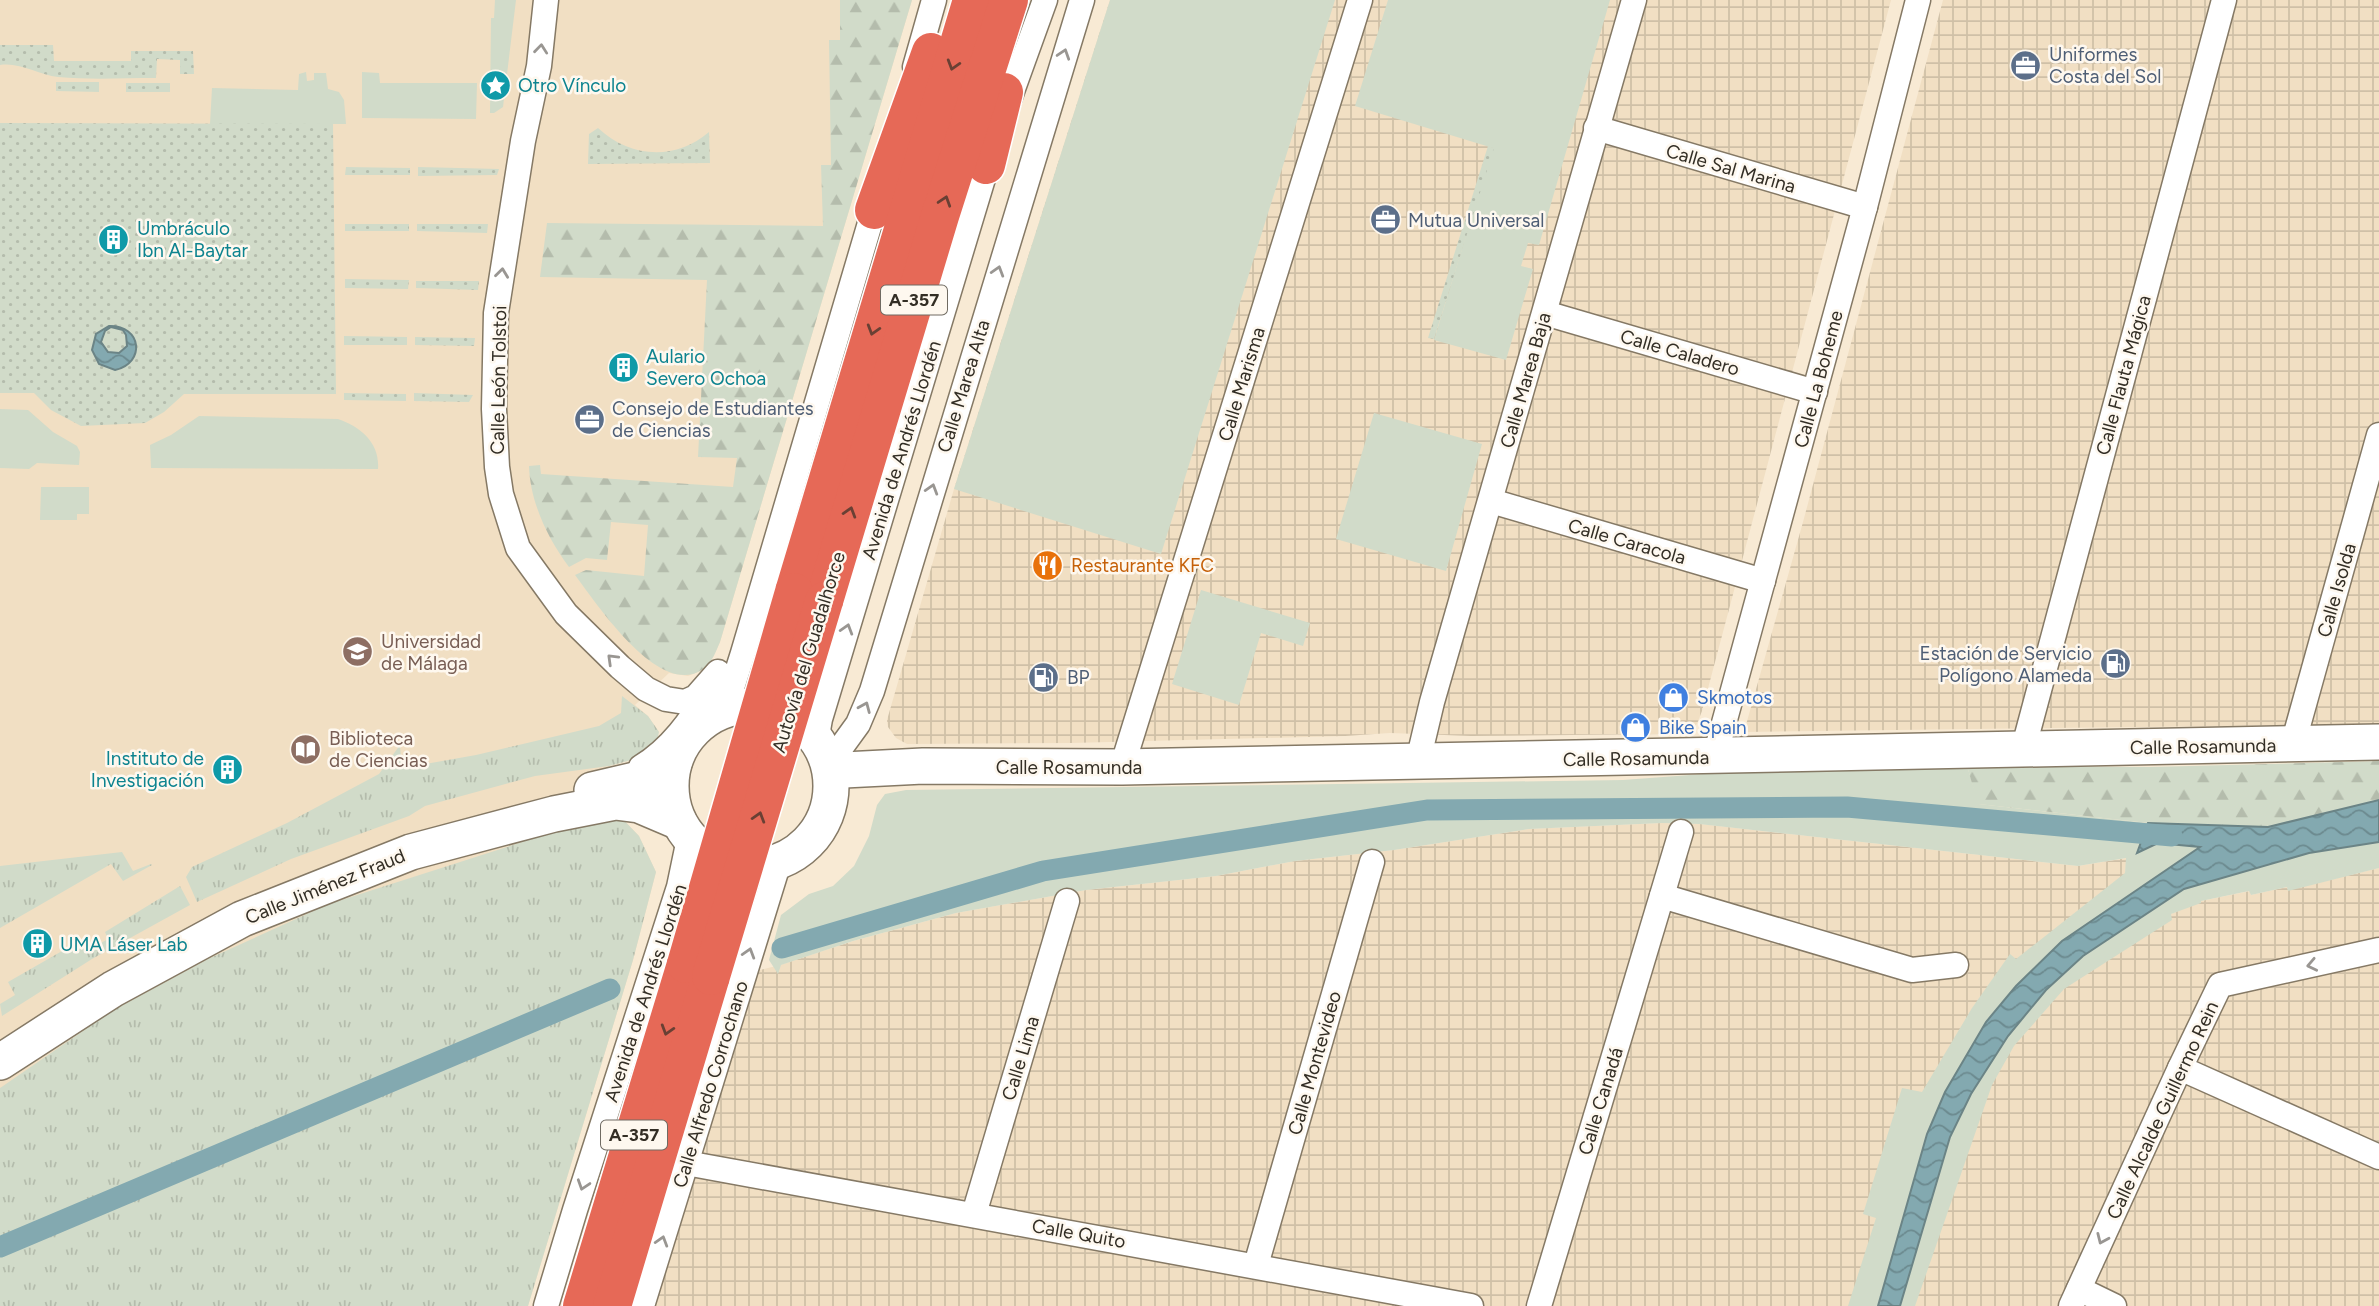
<svg xmlns="http://www.w3.org/2000/svg" width="2379" height="1306" viewBox="0 0 2379 1306" font-family="Figtree,sans-serif">
  <defs>
    <pattern id="industrial-grid" width="8" height="8" patternUnits="userSpaceOnUse" patternTransform="scale(1.75)"><rect width="8" height="8" fill="#f1dfc3"/><path d="M0 4h8M4 0v8" fill="none" stroke="#cfc0a7"/></pattern>
    <pattern id="forest-firs" width="22" height="20" patternUnits="userSpaceOnUse" patternTransform="scale(1.75)"><rect width="22" height="20" fill="#d1dbc9"/><path d="M5 1l3.5 6h-7zM16 11l3.5 6h-7z" fill="#b4bcac"/></pattern>
    <pattern id="park-tufts" width="24" height="20" patternUnits="userSpaceOnUse" patternTransform="scale(1.75)"><rect width="24" height="20" fill="#d1dbc9"/><path d="M3 7l-1-3M5 7V3M7 7l1-3M15 17l-1-3M17 17v-4M19 17l1-3" fill="none" stroke="#b4bcac"/></pattern>
    <pattern id="garden-dots" width="8" height="8" patternUnits="userSpaceOnUse" patternTransform="scale(1.75)"><rect width="8" height="8" fill="#d1dbc9"/><path d="M2 2h.1M6 6h.1" fill="none" stroke="#b4bcac" stroke-width="1.8" stroke-linecap="round"/></pattern>
    <pattern id="water-waves" width="16" height="10" patternUnits="userSpaceOnUse" patternTransform="scale(1.75)"><rect width="16" height="10" fill="#83a9b0"/><path d="M0 5q4-4 8 0t8 0" fill="none" stroke="#6c8a8f"/></pattern>
  </defs>
  <rect width="100%" height="100%" fill="#f8ead4"/>
  <polygon fill="#f1dfc3" points="0,0 912,0 720,642 711,661 703,670 688,676 669,673 635,705 648,716 659,732 639,758 609,766 616,812 639,836 656,872 633,960 528,1306 0,1306"/>
  <g fill="url(#industrial-grid)">
    <polygon points="1110,0 1891,0 1702,711 1697,724 1692,729 1681,733 1667,734 1471,736 1390,733 1345,736 1071,743 907,744 896,738 888,727 887,720 954,489"/>
    <polygon points="1943,0 2379,0 2379,724 1744,732 1803,522"/>
    <polygon points="1662,823 1700,824 2078,866 2127,858 2125,873 2171,914 2201,901 2250,891 2251,895 2287,887 2288,890 2379,868 2379,1306 634,1306 735,976 780,965 853,941 956,913 1086,890 1216,876 1295,861 1394,850 1529,829"/>
  </g>
  <g fill="#d1dbc9">
    <polygon points="495,0 516,0 503,107 494,113 490,113 491,18 494,18"/>
    <polygon points="1110,0 1335,0 1161,554 954,489"/>
    <polygon points="1388,0 1610,0 1539,245 1528,243 1521,266 1533,269 1506,360 1434,340 1493,148 1355,106"/>
    <polygon points="306,72 307,81 314,80 314,73 326,73 328,89 339,92 344,100 346,124 210,124 212,88 298,90 299,74"/>
    <polygon points="362,72 379,73 380,83 477,83 476,119 362,118"/>
    <polygon points="0,409 28,410 53,432 77,446 80,452 79,465 37,463 29,469 0,468"/>
    <polygon points="1374,413 1482,444 1446,571 1336,539"/>
    <path d="M199 416 338 419C361 427 380 443 378 469L151 468 150 445 171 435Z"/>
    <polygon points="41,487 89,487 89,514 77,514 77,520 40,520"/>
    <polygon points="1201,590 1310,623 1303,646 1261,633 1239,705 1172,684"/>
    <polygon points="1967,766 1979,804 2148,823 2137,853 2158,843 2201,847 2062,941 1945,1092 1927,1134 1878,1306 1848,1306 1876,1218 1863,1214 1902,1088 1922,1092 1972,1008 2010,954 2016,959 2125,873 2126,858 2078,866 1699,824 1662,823 1529,829 1394,850 1295,861 1216,876 1086,890 956,913 853,941 781,965 778,974 769,960 781,915 809,894 833,886 854,866 869,836 877,805 885,794 906,790 1623,780 1784,768"/>
    <polygon points="2379,842 2379,868 2288,891 2287,887 2251,895 2249,891 2201,901 2201,903 2171,914 2172,920 2064,989 2014,1046 1992,1085 1915,1306 1900,1306 1950,1137 1971,1094 2008,1036 2046,990 2083,956 2184,889 2309,853"/>
  </g>
  <g fill="url(#forest-firs)">
    <path d="M840 0H912L720 642C716 651 712 663 703 669 660 700 597 604 575 575L586 570 644 576 648 525 611 522 607 560 586 558 569 567C548 539 530 502 529 466L540 465 541 474 733 487 737 458 698 457 707 280 540 277 547 223 823 226 821 165H831L829 40H840Z"/>
    <polygon points="2379,761 2379,800 2268,827 2148,823 1978,804 1967,766 2150,767"/>
  </g>
  <g fill="url(#park-tufts)">
    <polygon points="622,696 648,716 659,732 657,741 639,758 609,766 535,776 425,806 409,816 291,859 197,902 186,877 192,867 287,823 379,774 400,745 401,759 414,766 476,755 599,726 621,713"/>
    <polygon points="616,812 639,836 656,872 633,960 528,1306 0,1306 0,1088 3,1086 112,1011 210,958 329,904"/>
    <polygon points="122,852 133,871 151,864 152,865 123,881 111,864 0,928 0,866"/>
    <polygon points="180,886 190,905 92,959 2,1016 0,1004 15,995 8,982 83,939 90,949 108,939 105,932"/>
  </g>
  <g fill="url(#garden-dots)">
    <path d="M0 45H53L54 61H131V51H193L194 74H180V60L157 59 156 78C123 78 90 80 58 77 39 75 20 62 0 65Z"/>
    <polygon points="56,82 99,82 99,92 56,91"/>
    <rect x="126" y="83" width="44" height="9"/>
    <polygon points="0,123 333,124 336,394 184,394 164,412 145,423 81,426 51,410 34,393 0,393"/>
    <path d="M598 128C630 158 675 161 709 132L710 163 588 164 589 134Z"/>
    <polygon points="1488,146 1494,148 1434,339 1428,338"/>
    <polygon points="346,167 410,168 410,175 345,175"/>
    <polygon points="418,167 499,169 497,175 418,176"/>
    <rect x="345" y="224" width="64" height="7"/>
    <polygon points="417,224 488,224 487,233 417,231"/>
    <polygon points="345,279 409,280 408,289 345,288"/>
    <polygon points="416,281 479,281 478,290 416,288"/>
    <polygon points="344,336 407,337 407,345 344,345"/>
    <polygon points="415,337 475,338 474,346 415,345"/>
    <polygon points="344,393 406,394 406,401 344,400"/>
    <polygon points="414,393 473,395 469,402 414,401"/>
  </g>
  <g fill="url(#water-waves)" stroke="#6b8486" stroke-width="2" fill-rule="evenodd">
    <path d="M109 326C142 325 146 363 115 370L99 364 92 350 96 334ZM111 327 123 330 126 335 127 346 119 353 108 352 101 342 105 331Z"/>
    <polygon points="2379,800 2379,842 2309,853 2184,889 2083,956 2046,990 2008,1036 1971,1094 1950,1137 1900,1306 1878,1306 1927,1134 1945,1092 1986,1022 2016,986 2062,941 2200,847 2158,843 2137,853 2148,823 2268,827"/>
  </g>
  <g fill="none" stroke-linecap="round" stroke-linejoin="round">
    <g stroke="#83a9b0" stroke-width="21">
      <polyline points="782,948 1043,871 1427,810 1847,807 2172,836"/>
      <polyline points="0,1247 610,989"/>
    </g>
    <defs>
      <g id="minor">
        <polyline points="546,0 539,66 523,141 496,313 494,409 497,467 501,494 518,548 566,614 620,667 646,689 666,699 685,702 696,697 718,672"/>
        <polyline points="915,67 934,0"/>
        <polyline points="1006,108 1045,0"/>
        <polyline points="1596,128 1865,207"/>
        <polyline points="1545,313 1815,392"/>
        <polyline points="1491,501 1763,581"/>
        <polyline points="725,710 743,653 878,196"/>
        <polyline points="816,742 820,719 991,152"/>
        <polyline points="2293,744 2379,435"/>
        <polyline points="2023,750 2224,0"/>
        <polyline points="1715,756 1865,207 1918,0"/>
        <polyline points="1418,761 1432,702 1634,0"/>
        <polyline points="829,764 858,724 872,691 1082,0"/>
        <path d="M641 767C671 749 691 720 709 691"/>
        <polyline points="1122,767 1360,0"/>
        <polyline points="1662,896 1912,970 1956,965"/>
        <polyline points="2180,1068 2379,1157"/>
        <polyline points="686,1163 1471,1306"/>
        <polyline points="974,1214 1067,901"/>
        <polyline points="1256,1265 1372,862"/>
        <polyline points="2079,1289 2114,1306"/>
        <polyline points="546,1306 575,1210 679,887 689,839"/>
        <polyline points="642,1306 779,862"/>
        <polyline points="1539,1306 1681,832"/>
        <polyline points="2071,1306 2180,1068 2220,985 2379,950"/>
      </g>
      <g id="secondary">
        <circle cx="751" cy="786" r="80"/>
        <polyline points="830,768 844,770 923,766 1122,767 2379,742"/>
        <polyline points="592,790 652,776 674,763"/>
        <polyline points="0,1062 113,989 242,919 411,852 554,814 615,802 639,805 679,822"/>
      </g>
      <g id="motorway">
        <polyline points="986,165 1004,92"/>
        <polyline points="874,210 931,52"/>
        <polyline points="794,592 972,0"/>
        <polyline points="824,601 940,216 1009,0"/>
        <polyline points="582,1306 686,964"/>
        <polyline points="612,1306 711,976"/>
      </g>
    </defs>
    <use href="#minor" stroke="#857965" stroke-width="27"/>
    <use href="#secondary" stroke="#857965" stroke-width="38"/>
    <use href="#motorway" stroke="#fff" stroke-width="41"/>
    <use href="#minor" stroke="#fff" stroke-width="24"/>
    <use href="#secondary" stroke="#fff" stroke-width="35"/>
    <use href="#motorway" stroke="#e66957" stroke-width="38"/>
    <defs>
      <g id="motorway-bridge">
        <polyline points="686,964 794,592"/>
        <polyline points="711,976 824,601"/>
      </g>
    </defs>
    <use href="#motorway-bridge" stroke="#fff" stroke-width="41" stroke-linecap="butt"/>
    <use href="#motorway-bridge" stroke="#e66957" stroke-width="38"/>
  </g>
  <defs><path id="oneway-chevron" d="M-2-3.5L2.5 0L-2 3.5" fill="none" stroke-width="1.6" stroke-linecap="round" stroke-linejoin="round" transform="scale(1.75)"/></defs>
  <g stroke="#999692">
    <use href="#oneway-chevron" transform="translate(541 49) rotate(-84)"/>
    <use href="#oneway-chevron" transform="translate(1064 54) rotate(-72)"/>
    <use href="#oneway-chevron" transform="translate(998 271) rotate(-73)"/>
    <use href="#oneway-chevron" transform="translate(502 273) rotate(-83)"/>
    <use href="#oneway-chevron" transform="translate(932 489) rotate(-73)"/>
    <use href="#oneway-chevron" transform="translate(847 629) rotate(-73)"/>
    <use href="#oneway-chevron" transform="translate(612 659) rotate(-136)"/>
    <use href="#oneway-chevron" transform="translate(865 707) rotate(-67)"/>
    <use href="#oneway-chevron" transform="translate(749 953) rotate(-73)"/>
    <use href="#oneway-chevron" transform="translate(2312 965) rotate(168)"/>
    <use href="#oneway-chevron" transform="translate(583 1185) rotate(108)"/>
    <use href="#oneway-chevron" transform="translate(2102 1239) rotate(114)"/>
    <use href="#oneway-chevron" transform="translate(662 1241) rotate(-73)"/>
  </g>
  <g stroke="#694034">
    <use href="#oneway-chevron" transform="translate(953 65) rotate(107)"/>
    <use href="#oneway-chevron" transform="translate(945 201) rotate(-72)"/>
    <use href="#oneway-chevron" transform="translate(873 330) rotate(107)"/>
    <use href="#oneway-chevron" transform="translate(850 512) rotate(-73)"/>
    <use href="#oneway-chevron" transform="translate(759 817) rotate(-73)"/>
    <use href="#oneway-chevron" transform="translate(667 1030) rotate(107)"/>
  </g>
  <defs>
    <symbol id="office-disc" viewBox="-11 -11 22 22"><circle r="9.5" fill="#5c6f8a" stroke="#fef8ef"/><path d="M-6-3h4V-5.5h4V-3h4V5H-6ZM-1-4.5V-3h2v-1.5ZM-6 0V1H6V0Z" fill="#fff"/></symbol>
    <symbol id="sight-disc" viewBox="-11 -11 22 22"><circle r="9.5" fill="#0f9aa8" stroke="#fef8ef"/><path d="M0-6L1.8-2.2L6-1.7L2.9 1.2L3.7 5.4L0 3.3L-3.7 5.4L-2.9 1.2L-6-1.7L-1.8-2.2Z" fill="#fff"/></symbol>
    <symbol id="building-disc" viewBox="-11 -11 22 22"><circle r="9.5" fill="#0f9aa8" stroke="#fef8ef"/><path d="M-4-6H4V6H1V3H-1V6H-4ZM-2.5-4.3h1.7v1.8h-1.7ZM.8-4.3h1.7v1.8H.8ZM-2.5-1h1.7V.8h-1.7ZM.8-1h1.7V.8H.8Z" fill="#fff"/></symbol>
    <symbol id="restaurant-disc" viewBox="-11 -11 22 22"><circle r="9.5" fill="#e8710a" stroke="#fef8ef"/><path d="M-5-6h1v4h1v-4h1v4h1v-4h1v5L-1.5 .5V6h-2V.5L-5-1ZM5-6V6H3V1.5H1.5Q1.5-4 5-6Z" fill="#fff"/></symbol>
    <symbol id="university-disc" viewBox="-11 -11 22 22"><circle r="9.5" fill="#8d6e63" stroke="#fef8ef"/><path d="M0-5L7-2L0 1L-7-2ZM-4 1L0 2.5L4 1V4Q0 6-4 4Z" fill="#fff"/></symbol>
    <symbol id="fuel-disc" viewBox="-11 -11 22 22"><circle r="9.5" fill="#5c6f8a" stroke="#fef8ef"/><path d="M-5.5-6h7V0h2V4h1.3V-2.5L3-4.5l.8-.8L6-3V5H2.5V1h-1V6h-7ZM-4.2-4.7v3.2H.2V-4.7Z" fill="#fff"/></symbol>
    <symbol id="shop-disc" viewBox="-11 -11 22 22"><circle r="9.5" fill="#3f7fe0" stroke="#fef8ef"/><path d="M-5-2.5h2.3a2.7 3.5 0 0 1 5.4 0H5L5.5 6h-11ZM-1.5-2.5h3a1.5 2.3 0 0 0-3 0Z" fill="#fff"/></symbol>
    <symbol id="library-disc" viewBox="-11 -11 22 22"><circle r="9.5" fill="#8d6e63" stroke="#fef8ef"/><path d="M-6-4Q-3-5.5-.7-3.5V5Q-3 3-6 4ZM6-4Q3-5.5 .7-3.5V5Q3 3 6 4Z" fill="#fff"/></symbol>
  </defs>
  <g fill-rule="evenodd">
    <use href="#office-disc" x="2008" y="48" width="35" height="35"/>
    <use href="#sight-disc" x="478" y="68" width="35" height="35"/>
    <use href="#office-disc" x="1368" y="202" width="35" height="35"/>
    <use href="#building-disc" x="96" y="222" width="35" height="35"/>
    <use href="#building-disc" x="606" y="350" width="35" height="35"/>
    <use href="#office-disc" x="572" y="402" width="35" height="35"/>
    <use href="#restaurant-disc" x="1030" y="548" width="35" height="35"/>
    <use href="#university-disc" x="340" y="634" width="35" height="35"/>
    <use href="#fuel-disc" x="2098" y="646" width="35" height="35"/>
    <use href="#fuel-disc" x="1026" y="660" width="35" height="35"/>
    <use href="#shop-disc" x="1656" y="680" width="35" height="35"/>
    <use href="#shop-disc" x="1618" y="710" width="35" height="35"/>
    <use href="#library-disc" x="288" y="732" width="35" height="35"/>
    <use href="#building-disc" x="210" y="752" width="35" height="35"/>
    <use href="#building-disc" x="20" y="926" width="35" height="35"/>
  </g>
  <g text-anchor="middle" stroke-width="5" stroke-linejoin="round" paint-order="stroke">
    <g fill="#fef8ef" stroke="#706b62" stroke-width="2">
      <rect x="881" y="285.5" width="66" height="29" rx="5"/>
      <rect x="601" y="1120.5" width="66" height="29" rx="5"/>
    </g>
    <g font-size="18" font-weight="bold" fill="#332e25">
      <text x="914" y="306">A-357</text>
      <text x="634" y="1141">A-357</text>
    </g>
    <g font-size="19" fill="#4e5e75" stroke="#fef8ef" text-anchor="start">
      <text x="2049" y="61">Uniformes<tspan x="2049" dy="22">Costa del Sol</tspan></text>
      <text x="1408" y="227">Mutua Universal</text>
      <text x="612" y="415">Consejo de Estudiantes<tspan x="612" dy="22">de Ciencias</tspan></text>
      <text x="2092" y="660" text-anchor="end">Estación de Servicio<tspan x="2092" dy="22">Polígono Alameda</tspan></text>
      <text x="1067" y="684">BP</text>
    </g>
    <g font-size="19" fill="#0d838f" stroke="#fef8ef" text-anchor="start">
      <text x="518" y="92">Otro Vínculo</text>
      <text x="137" y="235">Umbráculo<tspan x="137" dy="22">Ibn Al-Baytar</tspan></text>
      <text x="646" y="363">Aulario<tspan x="646" dy="22">Severo Ochoa</tspan></text>
      <text x="204" y="765" text-anchor="end">Instituto de<tspan x="204" dy="22">Investigación</tspan></text>
      <text x="60" y="951">UMA Láser Lab</text>
    </g>
    <g font-size="19" fill="#332e25" stroke="#fef8ef">
      <text transform="translate(1731 168) rotate(16)" y="7">Calle Sal Marina</text>
      <text transform="translate(1680 352) rotate(16)" y="7">Calle Caladero</text>
      <text transform="translate(2123 375) rotate(-75)" y="7">Calle Flauta Mágica</text>
      <text transform="translate(1818 379) rotate(-75)" y="7">Calle La Boheme</text>
      <text transform="translate(498 380) rotate(-89)" y="7">Calle León Tolstoi</text>
      <text transform="translate(1525 380) rotate(-74)" y="7">Calle Marea Baja</text>
      <text transform="translate(1241 384) rotate(-73)" y="7">Calle Marisma</text>
      <text transform="translate(963 386) rotate(-73)" y="7">Calle Marea Alta</text>
      <text transform="translate(901 450) rotate(-73)" y="7">Avenida de Andrés Llordén</text>
      <text transform="translate(1627 541) rotate(16)" y="7">Calle Caracola</text>
      <text transform="translate(2336 590) rotate(-74)" y="7">Calle Isolda</text>
      <text transform="translate(808 652) rotate(-73)" y="7">Autovía del Guadalhorce</text>
      <text transform="translate(2203 746) rotate(-1)" y="7">Calle Rosamunda</text>
      <text transform="translate(1636 758) rotate(-1)" y="7">Calle Rosamunda</text>
      <text x="1069" y="774">Calle Rosamunda</text>
      <text transform="translate(325 886) rotate(-22)" y="7">Calle Jiménez Fraud</text>
      <text transform="translate(645 993) rotate(-72)" y="7">Avenida de Andrés Llordén</text>
      <text transform="translate(1020 1058) rotate(-73)" y="7">Calle Lima</text>
      <text transform="translate(1314 1063) rotate(-74)" y="7">Calle Montevideo</text>
      <text transform="translate(710 1084) rotate(-73)" y="7">Calle Alfredo Corrochano</text>
      <text transform="translate(1600 1101) rotate(-73)" y="7">Calle Canadá</text>
      <text transform="translate(2162 1110) rotate(-65)" y="7">Calle Alcalde Guillermo Rein</text>
      <text transform="translate(1079 1233) rotate(10)" y="7">Calle Quito</text>
    </g>
    <g font-size="19" fill="#c56008" stroke="#fef8ef" text-anchor="start">
      <text x="1071" y="572">Restaurante KFC</text>
    </g>
    <g font-size="19" fill="#785e54" stroke="#fef8ef" text-anchor="start">
      <text x="381" y="648">Universidad<tspan x="381" dy="22">de Málaga</tspan></text>
      <text x="329" y="745">Biblioteca<tspan x="329" dy="22">de Ciencias</tspan></text>
    </g>
    <g font-size="19" fill="#366cbe" stroke="#fef8ef" text-anchor="start">
      <text x="1697" y="704">Skmotos</text>
      <text x="1659" y="734">Bike Spain</text>
    </g>
  </g>
</svg>
